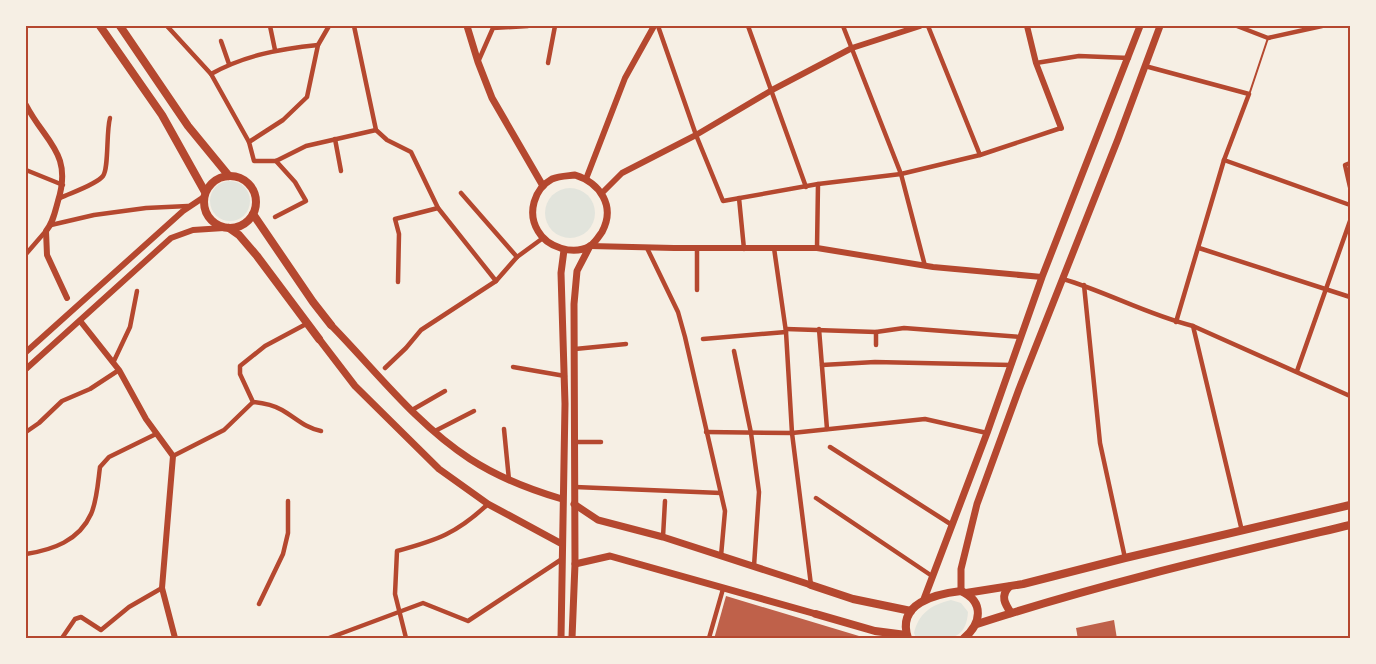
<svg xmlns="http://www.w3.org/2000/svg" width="1376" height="664" viewBox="0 0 1376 664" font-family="Figtree,sans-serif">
  <rect width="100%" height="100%" fill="#f6efe4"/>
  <g fill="#e2e4dc">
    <circle cx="230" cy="201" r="20"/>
    <circle cx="570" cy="213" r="25"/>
    <path d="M951 600 961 603 968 612C966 645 941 639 916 638L914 633C919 613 931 605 951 600Z"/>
  </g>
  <g fill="#bf614a">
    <polygon points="726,596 859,636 859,639 714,639"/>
    <polygon points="1114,620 1117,639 1078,639 1076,628"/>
  </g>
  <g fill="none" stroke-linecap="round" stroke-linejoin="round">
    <g stroke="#b5482f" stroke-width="2">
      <polyline points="1349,26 1350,31"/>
      <polyline points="1250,92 1268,38"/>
    </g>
    <g stroke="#b5482f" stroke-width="4.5">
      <polyline points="167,26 211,74 249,142"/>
      <polyline points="270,26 275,50"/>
      <polyline points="329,26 318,45 307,97 283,120 249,142 254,161 276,161 306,146 376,130"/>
      <polyline points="354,26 376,130 387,140 411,152 438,208 496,281"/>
      <polyline points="658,26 696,135 723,201 818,184 901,174 980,155 1061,128"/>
      <polyline points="748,26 806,187"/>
      <polyline points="843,26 901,174 925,266"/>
      <polyline points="928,26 980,155"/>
      <polyline points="1237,26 1268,38 1322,26"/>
      <polyline points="221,41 229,64"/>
      <polyline points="478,62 493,28 528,26"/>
      <polyline points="548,63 555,26"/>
      <polyline points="1036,63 1079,56 1129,58"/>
      <polyline points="1145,66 1249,94 1224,160 1176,322"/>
      <path d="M211 74C245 55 280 49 318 45"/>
      <polyline points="335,139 341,171"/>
      <polyline points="1224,160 1350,205"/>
      <polyline points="1350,163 1345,165 1350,187"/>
      <polyline points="26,170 63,185"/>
      <polyline points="461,193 517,257"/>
      <path d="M60 198C70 193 96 185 103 176 109 168 106 132 110 118"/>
      <polyline points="739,198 744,249"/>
      <polyline points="275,217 306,201 295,182 276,161"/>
      <polyline points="51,225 94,215 146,208 188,206"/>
      <polyline points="647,248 678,312 685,337 725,511 721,556"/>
      <polyline points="774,248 786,332 792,433 811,585"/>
      <polyline points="817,248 818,184"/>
      <polyline points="1199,248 1350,297"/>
      <polyline points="26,254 45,232"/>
      <path d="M1063 279C1107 292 1148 315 1193 326L1350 396"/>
      <polyline points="398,282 399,234 395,219 438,208"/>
      <polyline points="1084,285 1100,443 1125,558"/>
      <polyline points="697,290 697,248"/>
      <polyline points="1193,326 1242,531"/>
      <polyline points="786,329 876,332 904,328 1020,337"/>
      <polyline points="819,329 827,429"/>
      <polyline points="703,339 786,332"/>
      <polyline points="876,345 876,332"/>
      <polyline points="575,349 626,344"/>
      <polyline points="734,351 751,433 759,492 754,566"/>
      <polyline points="113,363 130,327 137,291"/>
      <polyline points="822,365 875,362 1011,365"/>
      <polyline points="513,367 565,376"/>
      <polyline points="385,368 406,348 421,330 496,281 517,257 543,238"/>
      <polyline points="1297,371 1350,221"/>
      <path d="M253 402C263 403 273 405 282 410 296 418 305 428 321 431"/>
      <polyline points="412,410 445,391"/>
      <polyline points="504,429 509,480"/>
      <polyline points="435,431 474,411"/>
      <polyline points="26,432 39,423 62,401 90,389 119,370"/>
      <polyline points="706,432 792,433 925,419 987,433"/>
      <polyline points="575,442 601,442"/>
      <polyline points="830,447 952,525"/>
      <polyline points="173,456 224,430 253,402 240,374 240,366 265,346 308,323"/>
      <polyline points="575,487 721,493"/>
      <polyline points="816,498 932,576"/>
      <polyline points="663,537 665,501"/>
      <path d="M26 554C52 550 79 541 91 514 97 501 98 482 100 467L109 457 156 434"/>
      <polyline points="259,604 283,554 288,533 288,501"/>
      <polyline points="62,638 75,619 81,617 101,630 129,607 162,588"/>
      <polyline points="329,638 423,603 468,621 562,559"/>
      <path d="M406 638 395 594 397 551C438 540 457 533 488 504"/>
      <polyline points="709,638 723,589"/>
    </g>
    <g stroke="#b5482f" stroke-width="6">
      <polyline points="1027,26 1036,63 1061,128"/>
      <path d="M26 105C45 142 73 153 58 201 55 212 53 223 46 231L47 255 67 298"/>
      <polyline points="586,179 625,78 654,26"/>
      <polyline points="602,193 622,173 696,135 772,90 852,48 920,26"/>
      <polyline points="590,246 674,248 817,248 933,267 1042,277"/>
      <polyline points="81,322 119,370 146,419 173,456 162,588 175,638"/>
      <polyline points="26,352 183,211 204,197"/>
      <polyline points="26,369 171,238 193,230 224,228"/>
    </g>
    <g stroke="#b5482f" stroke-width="7">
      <polyline points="467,26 478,62 492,98 543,186"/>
      <path d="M575 175C600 183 616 206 602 232 599 236 595 243 590 246 573 256 547 247 538 231 527 213 534 189 552 179 559 176 567 176 575 175Z"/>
      <path d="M331 325C376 371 416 424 470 459 498 477 531 490 562 499"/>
      <polyline points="319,339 355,386 439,469 488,504 562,544"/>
      <polyline points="574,504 598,520 663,537 811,585"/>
      <polyline points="575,564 610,556 816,614"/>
      <polyline points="961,591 961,569 977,504 1019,389 1118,139 1160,26"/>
      <polyline points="924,599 987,433 1042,277 1140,26"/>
      <polyline points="561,638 565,404 561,273 564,250"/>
      <polyline points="572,638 575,564 574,304 577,271 590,246"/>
    </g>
    <g stroke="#b5482f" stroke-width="8">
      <polyline points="100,26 162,115 205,192"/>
      <polyline points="120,26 188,126 229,176"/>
      <circle cx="230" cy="202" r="26"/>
      <polyline points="253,214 313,302 331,325"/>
      <polyline points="229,228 239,235 257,256 319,339"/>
      <polyline points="811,585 853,599 911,611"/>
      <path d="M1009 587C1000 596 1005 604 1011 613"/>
      <polyline points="966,593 1023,584 1125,558 1350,505"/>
      <polyline points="816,614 875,631 906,635"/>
      <path d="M977 624C1100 584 1225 555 1350 525"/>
      <path d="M908 638C896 603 936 594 961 591 985 602 981 624 964 638"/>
    </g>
  </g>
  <rect width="1376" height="664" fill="none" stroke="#f6efe4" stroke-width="54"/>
  <rect x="27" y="27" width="1322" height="610" fill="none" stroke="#b5482f" stroke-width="2"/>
</svg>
